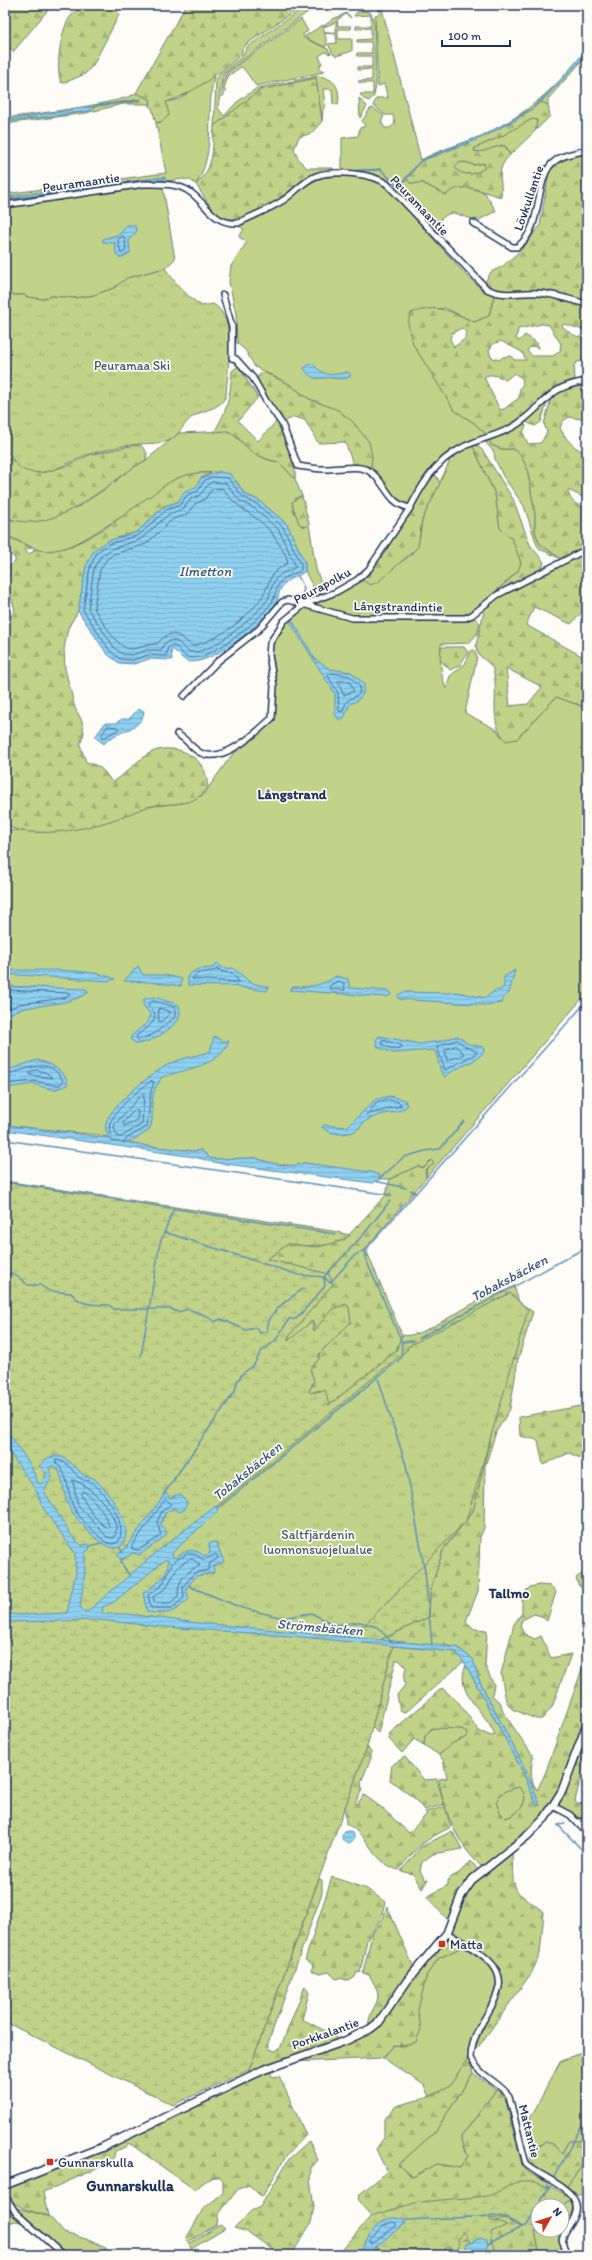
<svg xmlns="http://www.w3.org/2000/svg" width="592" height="2260" viewBox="0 0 592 2260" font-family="Itim,sans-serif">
  <defs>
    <pattern id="forest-firs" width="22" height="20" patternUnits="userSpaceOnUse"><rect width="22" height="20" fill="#c0d388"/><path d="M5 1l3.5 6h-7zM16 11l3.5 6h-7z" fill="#a4b578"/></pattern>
    <pattern id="wetland-marsh" width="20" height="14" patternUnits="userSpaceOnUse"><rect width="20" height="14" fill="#c0d388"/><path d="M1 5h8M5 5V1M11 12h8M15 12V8" fill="none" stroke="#a4b578"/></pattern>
    <pattern id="park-tufts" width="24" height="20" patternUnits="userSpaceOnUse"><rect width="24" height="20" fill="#c0d388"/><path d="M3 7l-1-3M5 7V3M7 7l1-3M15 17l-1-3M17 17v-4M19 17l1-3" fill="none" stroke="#a4b578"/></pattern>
    <pattern id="water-rules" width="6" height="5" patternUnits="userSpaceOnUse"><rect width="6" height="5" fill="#8ed0f0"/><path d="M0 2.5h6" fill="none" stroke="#7ab3d0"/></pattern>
  </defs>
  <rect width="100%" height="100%" fill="#fdfcf7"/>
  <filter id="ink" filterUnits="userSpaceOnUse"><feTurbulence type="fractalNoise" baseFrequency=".025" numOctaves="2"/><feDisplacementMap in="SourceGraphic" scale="8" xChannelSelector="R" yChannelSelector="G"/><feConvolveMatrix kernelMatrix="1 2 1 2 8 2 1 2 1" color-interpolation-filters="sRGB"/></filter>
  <g filter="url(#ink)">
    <g fill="#c0d388" stroke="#6e8173">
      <path d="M307 5H317L225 73 222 79 218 108 224 116 237 102 257 88 318 76C335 78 341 88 338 105L333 104 332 89H323L325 106 323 109 322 121 316 78 260 90 214 126 216 80 220 74 242 57 247 47Z"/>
      <path d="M378 5H381L421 160C440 149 463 144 483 135 525 116 560 85 587 48L581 58 551 90 531 109 486 134 421 160 398 187 381 169 346 171 381 170 398 188 407 179 410 183H423L446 195C458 182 470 188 485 193L496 211 479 220C450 216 457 203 431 228L386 181 370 173 345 172 342 170V138L358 136 360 128 365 126 362 121 370 109 373 108 384 116 381 122 385 128H390L395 124 393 115H385L373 105 377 98H388L384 84 378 86 375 15 380 14Z"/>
      <polygon points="364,11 370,12 374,20 376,85 374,96 369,101 364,99 360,94 373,94 373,83 360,83 358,81 372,80 372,69 358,70 358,67 372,67 372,56 357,56 357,53 372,53 371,42 357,42 357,40 371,39 371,28 356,29 356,26 371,26 371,15 354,16 357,12"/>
      <polygon points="347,13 351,18 346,14 337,20 338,26 351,26 351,29 338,29 338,39 352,39 352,51 336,56 333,54 328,44 337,43 336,34 325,33 336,33 336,22 324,27 325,25 333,19"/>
      <polygon points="301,19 308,31 303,34 304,38 328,49 331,54 325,52 319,56 322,64 320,64 320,70 324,70 324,72 256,86 244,69 241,67 228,76 224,89 226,92 222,97 223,81 227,73"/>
      <polygon points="323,25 327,44 325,47 307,39 305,36"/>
      <polygon points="587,52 581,62 548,99 548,105 541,102"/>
      <path d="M215 74C204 111 218 149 196 184L190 180 183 179 5 200 165 177 5 197V194L166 173 156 123 163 121 166 102 179 99Z"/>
      <path d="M136 93 150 99 151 104H123L86 113 5 124V122L89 111 97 106 141 101 96 105 88 109 5 120V118C26 115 126 103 136 93Z"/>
      <polygon points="359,98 367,106 360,118"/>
      <polygon points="535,118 537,120 536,130 510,155 507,148 502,145 480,153 474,151 475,148 502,136 524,121"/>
      <path d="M465 162 474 165 485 163V168C476 175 463 177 455 168L458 163Z"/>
      <path d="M352 176 373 179 391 192 465 274 483 291 494 296 489 316 474 322 445 308 421 310 454 410 474 423 487 435C444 449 429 464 410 504 392 504 379 481 371 467L372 456 321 403 309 399 289 384 255 367 246 351 237 343 236 314 229 282 231 266 247 242 239 237 244 229 238 226 285 202 308 184 324 177Z"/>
      <polygon points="155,186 163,188 175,259 165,268 127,278 114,288 94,295 75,298 52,296 43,299 27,297 24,295 5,294 5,207"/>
      <path d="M228 431C245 443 256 460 279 462L295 479 302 496 296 498 293 510C297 516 298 523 303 527L309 524 316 569 323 589 321 594 315 591 305 571V563L287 524 260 501 245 494 236 481 220 472 198 473 177 478 128 513 83 540 61 550 45 553 5 535V517L11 520 76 508 113 484 123 474 146 460 179 433Z"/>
      <polygon points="489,438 491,445 502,449 512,449 518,452 523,460 527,467 535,514 535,532 540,544 561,559 540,549 537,545 524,506 503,476 495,459 494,452 486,443"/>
      <path d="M472 444 495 494 500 528 512 539 520 558 521 568 469 616 448 619 474 617 480 623 477 634 469 643 441 644C440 660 440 673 446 689L450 676 465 664 471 651 474 650 477 657 465 713 497 730 501 736 517 739 556 697 587 708V993L426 1178 427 1164 423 1168 418 1166 390 1179H380L379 1175 304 1163C293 1169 267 1163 256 1158L211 1159 201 1150 194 1151 147 1146 98 1135 5 1125V832L14 830 27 832 105 822 144 807 183 803 203 795 231 756 274 719 276 675 272 651 273 644 283 627 292 616 304 606 354 585 361 579 398 564 412 554 420 536 422 520 449 463V460L446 457Z"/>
      <polygon points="444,1727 462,1729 467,1733 467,1737 453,1743 439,1755 424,1745 425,1736 432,1728"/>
      <path d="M519 1787C533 1799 518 1815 505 1818L500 1813 496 1802C501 1791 508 1790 519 1787Z"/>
      <path d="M464 1946C481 1957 496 1965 497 1986L469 2056 450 2087 429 2097 424 2085 383 2058 394 2045 404 2046 421 2029 417 2010 427 1974 439 1958Z"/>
      <polygon points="587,2049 587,2141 569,2141 562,2153 553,2144 539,2145 531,2160 530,2119 560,2062"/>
      <polygon points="473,2073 496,2090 461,2137 468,2156 460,2168 436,2164 413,2177 398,2164 435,2132"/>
      <polygon points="587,2165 587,2194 578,2195 567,2186 581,2167"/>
      <path d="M571 2199C580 2219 546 2238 567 2255H521L539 2252 535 2230 542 2235 546 2230H562L561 2206Z"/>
      <polygon points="13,2207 50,2217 64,2233 86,2239 106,2248 106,2255 64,2255 51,2240"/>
      <polygon points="220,2225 225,2229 191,2249 189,2244"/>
    </g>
    <g fill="url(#forest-firs)" stroke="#6e8173" fill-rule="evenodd">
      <polygon points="5,5 52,5 13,52 5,42"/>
      <path d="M93 5H109L115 7 119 15 93 65 85 74 64 83 61 82C55 68 61 27 71 16 77 9 85 7 93 5Z"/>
      <path d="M186 5H304L248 43 242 49V54C223 71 191 95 166 102L169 115 163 121 156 123 152 108 148 105 151 104 150 99 136 93Z"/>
      <path d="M316 78 322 121 312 133 299 137 294 149 299 160 307 168H333L334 171 308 179 282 198 265 208 263 205 259 207 260 209C222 229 216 217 196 184 215 167 212 150 214 126L260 90Z"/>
      <path d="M541 102 548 105 550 116 536 130 537 120 532 119 502 136 475 148 474 151C484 154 494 145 505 146L510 155C494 171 503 178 501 197 483 192 461 180 446 195L423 183H410L407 179 421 161 468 143 516 120ZM465 162 474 165 484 163 485 168C476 175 463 177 455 168L458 163Z"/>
      <polygon points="587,151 587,302 548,291 499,292 483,285 491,272 503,266 522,249 540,225 549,172 562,159"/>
      <path d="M539 295 587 307V331L564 324 562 326C570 334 576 338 587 337V360L577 362 574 365 575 379 557 386 520 420 507 428 487 435 474 423 454 410 413 344 408 323 411 313C439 304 448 310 474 322L489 316 494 296ZM542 324 549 325 561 344 560 351 553 356H532L527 350 532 346 539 348 537 343 525 335 519 341 516 339 518 329ZM462 328 466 332 465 339 454 347 450 339 452 333ZM501 341 522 352 526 360H514L511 356 503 357 499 360 491 357 489 350 493 344ZM514 373 522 378 523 384 520 388 519 398 504 409 500 410 484 377C491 372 499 377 506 380Z"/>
      <path d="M238 366 258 397 238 421 258 441 277 421C286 433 297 464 295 479L279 462C272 461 257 456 252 452 244 446 238 434 227 431 224 431 218 432 214 432 228 410 230 396 232 371Z"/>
      <polygon points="263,372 289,384 309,399 338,410 353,422 369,442 372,456 371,467 353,464 345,442 318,443 305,420 294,417 283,422 255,379"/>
      <path d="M575 384 587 390V420L569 417 563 421 560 428C565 438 575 451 587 452V499L568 490C569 501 577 506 587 508V547L561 559 540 544 535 532V514L527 467 523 460 518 452 512 449H502L491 445 489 438 521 423 526 425 523 433 528 444 541 443 547 432 544 424 552 395Z"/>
      <polygon points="548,399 541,422 535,426 524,421"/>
      <path d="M140 444 147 453 146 460C106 482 55 539 5 517V455L27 471 45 472 66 466 89 455Z"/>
      <polygon points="472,444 478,446 483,451 513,499 530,545 544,562 542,569 492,596 518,571 521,563 512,539 500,528 495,494"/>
      <polygon points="434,472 440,483 422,520 418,547 378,582 370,585 361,579 408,516 423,486"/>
      <path d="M198 473H212L201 478 196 488 185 491 178 502 164 506 137 532 108 541 82 591 78 611 68 628 64 649 65 669 75 708 82 721 84 733 80 745 86 762C100 765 106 772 112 783 125 775 135 762 148 754 165 744 190 749 201 765 206 770 207 781 208 788 190 811 167 800 144 808 137 810 131 814 124 816 94 828 35 841 5 825V650L7 646 5 642V621L10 618 15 610 11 597 5 591V569L15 562V558L5 550V535L32 548 25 549 28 554 33 552 34 549C68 560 120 518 147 498 157 492 167 482 178 478 184 475 192 474 198 473Z"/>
      <path d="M302 496 309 524 306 527 299 524C297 515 293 510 292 502Z"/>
      <path d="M587 550 586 591 582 612 571 624 534 607 526 625 587 659V708L556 697 517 739 506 741C487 721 500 695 493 670 491 662 481 659 477 652L476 645 485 607 497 597ZM506 668 542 687 528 704 510 706Z"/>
      <polygon points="441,647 464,647 468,652 460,665 450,670 440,660"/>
      <polygon points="431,1160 434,1164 425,1170 426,1178 370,1243 367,1252 402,1335 396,1351 329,1405 320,1390 311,1393 309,1391 314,1381 310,1369 319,1359 319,1354 351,1322 314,1332 312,1321 288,1342 289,1336 266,1260 288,1244 318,1247 344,1240 386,1195 390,1179 418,1166 423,1168"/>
      <path d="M515 1358 518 1359 510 1409 496 1432 485 1466 484 1528 480 1537 478 1591 466 1621 474 1629 487 1630 485 1666 494 1685 492 1695 501 1704 503 1712 533 1756C531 1768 529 1779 537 1790L545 1774 587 1655V1718L561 1789 537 1823 482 1867C458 1846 443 1811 439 1779L447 1778 443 1760 439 1755 453 1743 467 1737V1733L462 1729 432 1728 425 1736 424 1745 414 1739 402 1753 389 1739 388 1735 442 1688 459 1703 479 1731 491 1736 495 1735C487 1711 453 1695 466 1665L523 1772 537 1806 540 1805 526 1771 479 1680 470 1657 457 1647 380 1640 429 1617 430 1591 443 1550 473 1511 505 1370 508 1361ZM519 1787C533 1799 519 1815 505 1818L500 1813 496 1802C501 1791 508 1790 519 1787Z"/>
      <polygon points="587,1405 587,1461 569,1453 543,1465 538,1440 520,1436 519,1417"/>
      <polygon points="587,1570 587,1587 579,1586 576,1578"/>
      <polygon points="539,1585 551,1586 556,1592 547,1621 541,1616 534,1614 522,1620 520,1626 524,1634 535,1639 541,1636 551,1658 571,1654 552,1707 542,1719 536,1719 512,1709 506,1701 501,1674 514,1624 522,1613 522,1595 530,1587"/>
      <polygon points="393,1646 456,1652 464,1661 406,1712 400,1711 397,1695 405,1685 404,1678 406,1667 399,1660 396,1660 378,1733 372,1727"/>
      <polygon points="586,1735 587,1746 585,1748 582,1772 575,1801 578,1804 584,1803 587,1815 582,1819 560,1807 559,1802"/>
      <path d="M367 1747 371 1751V1758L361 1782 362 1790 355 1803 357 1804 364 1795 382 1808 409 1833 427 1814 425 1812 445 1807 451 1827C426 1839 415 1848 399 1870 371 1862 372 1837 346 1824L345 1807Z"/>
      <polygon points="405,1757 424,1780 437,1779 444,1805 424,1810 414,1798 390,1780 392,1765"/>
      <polygon points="452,1831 462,1849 433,1854 422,1862 420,1871 425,1880 428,1879 422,1889 413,1874 401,1871 421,1847"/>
      <path d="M512 1853 513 1880 517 1892 544 1912 540 1954 532 1972 474 2053C477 2039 483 2029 489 2017 493 2009 499 2000 501 1991 509 1962 472 1945 452 1932 466 1886 473 1879 512 1853Z"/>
      <polygon points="471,1861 478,1870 461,1888 449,1921 427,1897 448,1885 448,1879 459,1873"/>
      <polygon points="332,1877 367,1889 385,1902 381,1918 367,1940 360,1973 357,1972 355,1977 349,1981 340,1978 336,1979 329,1972 319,1974 311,1970 313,1966 310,1962 305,1960"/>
      <polygon points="319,1879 322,1880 322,1893 268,2043 270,2049 275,2051 280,2049 305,1986 309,1993 302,2019 335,2036 337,2041 285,2058 249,2074 249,2070"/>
      <path d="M387 1906 414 1968 382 2015 368 2027C371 1999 388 2005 369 1975L363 1973 372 1934 383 1919Z"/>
      <path d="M449 1938 464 1946 439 1958 427 1974 418 2010 421 2029 416 2042 404 2046 394 2045 383 2058 294 2062 270 2073 273 2077 279 2076 306 2135 285 2158 262 2197 249 2185 238 2189 218 2215 217 2225 188 2242 186 2239 203 2209 223 2193V2180L220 2177C209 2176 203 2183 195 2190L132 2145 127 2143 125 2147 115 2151 113 2162 43 2192 48 2216C31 2211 16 2209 6 2194 7 2185 18 2183 26 2181L258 2075 363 2036Z"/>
      <polygon points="469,2056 473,2073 435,2132 398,2165 413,2177 436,2164 460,2168 468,2156 461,2137 496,2090 504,2094 522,2165 529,2173 548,2183 547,2186 550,2186 571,2199 561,2206 538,2206 538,2230 546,2230 543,2235 535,2231 539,2252 521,2255 347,2255 371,2216 358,2199 360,2194 387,2172 376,2149 384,2138 384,2119 396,2106 429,2097 449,2087"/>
      <polygon points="309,2141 318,2160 311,2168 310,2180 314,2206 311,2223 294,2251 289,2255 280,2255 248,2232 234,2228 251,2211 260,2207 289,2159"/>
      <path d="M569 2141H587V2165L581 2167 567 2186 533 2167 528 2161C536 2157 536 2146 545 2142L553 2144 562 2153Z"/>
      <polygon points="5,2200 24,2223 16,2221 5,2224"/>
    </g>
    <g fill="url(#wetland-marsh)" stroke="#6e8173">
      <path d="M5 1181 332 1231 350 1235C332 1249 309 1246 288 1244L267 1259 329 1274 333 1284 289 1336 288 1341 312 1321 314 1331 332 1309 346 1304 349 1307 351 1322 319 1354V1359L310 1369 314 1381 309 1391 311 1393 325 1390 329 1405 396 1351 402 1335C420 1340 464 1306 483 1299 495 1294 502 1293 514 1286L519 1302 533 1312 518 1359 515 1358 508 1361 473 1511 443 1550 430 1591 429 1617 380 1640 393 1646 367 1747 249 2070 173 2105 5 2022Z"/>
      <polygon points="519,2181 533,2181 549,2188 527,2224 521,2228 508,2220 489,2218 491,2221 500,2222 507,2225 491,2232 491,2242 495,2251 492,2255 461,2255 471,2244 468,2239 462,2241 468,2237 464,2232 458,2240 459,2248 455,2251 449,2247 445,2248 448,2255 338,2255 371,2216 418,2202 489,2196"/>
    </g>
    <g fill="url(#park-tufts)" stroke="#6e8173">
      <path d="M165 268C175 283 187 297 202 306L213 304C238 317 227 372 226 396 219 410 207 408 194 416 184 421 180 436 168 441 160 444 149 443 141 444 124 445 106 450 90 454 70 460 49 478 26 471 17 468 11 456 5 449V294L24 295 27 297 43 299 52 296 75 298 94 295 114 288 127 278Z"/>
      <polygon points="510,1293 528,1310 466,1521 353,1637 84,1616 408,1349 407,1347"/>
    </g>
    <g fill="url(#water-rules)" stroke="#6090b6">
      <polygon points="587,50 582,59 552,91 531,110 486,136 421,161 398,188 381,170 345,171 381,169 398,187 421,160 486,134 531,109 551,90"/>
      <polygon points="141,99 97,106 89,111 5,122 5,120"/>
      <polygon points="165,177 165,179 5,199 5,197"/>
      <polygon points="127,225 134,225 137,231 129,240 130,253 120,258 116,254 115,243 103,242 103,239 120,234"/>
      <path d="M311 363C326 377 330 376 348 372L351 376C345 380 339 379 332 378 320 376 313 384 304 368Z"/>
      <path d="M220 472 230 474 245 494 260 501 287 524 305 563V571C299 577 290 577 284 584 279 588 279 597 276 603 265 622 214 663 191 662 181 661 179 652 171 649L172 660 149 659 134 664 119 663 107 654 78 611 86 566 94 550 108 541 137 532 165 506 178 502 185 491 196 487 201 478Z"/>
      <path d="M292 620 315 659 330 669 351 672 364 684C364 695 361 700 350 704L344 718 339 720 335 714V694L290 622Z"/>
      <path d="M138 709 144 711C143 731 115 730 104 744L95 737 105 723H116L122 719H129Z"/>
      <polygon points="217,963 224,969 233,968 251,983 269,987 267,991 231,986 188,985 188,975 198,969 212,968"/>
      <polygon points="138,966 143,975 165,975 182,979 181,986 149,982 124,981"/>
      <path d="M5 970C35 971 88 967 115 979L109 981 5 974Z"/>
      <polygon points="515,970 509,993 504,997 502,1003 485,1005 399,999 398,995 404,992 446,993 456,992 486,998 494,991 501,990 504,986 504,977"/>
      <path d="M336 976 348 979 350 988 390 991 391 995 386 997 289 990 292 987C308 987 323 986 336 976Z"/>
      <path d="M5 986 86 989 89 992C64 1009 31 1001 5 1016Z"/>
      <path d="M154 997 179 1005C180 1010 181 1015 178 1020 171 1030 148 1044 137 1044L131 1040V1036L147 1023 151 1015 143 1005 144 999Z"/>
      <path d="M214 1036 222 1041H229C221 1066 185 1069 162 1077 159 1082 156 1087 154 1091 147 1121 164 1129 126 1142L147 1146 194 1151 201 1150 211 1159 256 1158C267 1163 293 1169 304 1163L371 1172 379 1175 380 1179 373 1183 218 1163 194 1157 5 1130V1125L109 1138C106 1132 104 1127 107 1120 115 1102 153 1072 171 1063 183 1058 197 1055 210 1052Z"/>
      <path d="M379 1036 420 1044 440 1041 458 1036 468 1044 483 1047 484 1052C474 1064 456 1066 445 1077 437 1070 440 1058 434 1050L393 1053 378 1047 376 1040Z"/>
      <path d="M37 1060C50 1063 59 1068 67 1079V1085L54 1090 34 1084 5 1088V1071Z"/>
      <path d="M389 1096 405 1100 407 1106C399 1113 390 1112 380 1115 375 1117 367 1119 363 1123 361 1125 360 1129 357 1130 347 1136 330 1135 322 1127L324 1125 347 1127 375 1100Z"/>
      <path d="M5 1428 30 1464 38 1483 41 1484 47 1474 39 1466C58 1444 69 1462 85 1476 88 1477 91 1477 93 1478 105 1486 128 1519 126 1533 121 1573 79 1523 71 1510 63 1499 64 1481 58 1469L53 1466 49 1467 52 1477 44 1491 71 1535 82 1546 88 1544 90 1546 89 1550 85 1552V1572L80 1607 84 1611H88L160 1549 216 1506 219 1510 172 1553 173 1557 176 1558C186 1550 193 1547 204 1556L210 1553 209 1543 216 1542 224 1562 213 1566 214 1573 196 1576 186 1589 189 1599C173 1613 169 1615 147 1612L143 1593C154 1586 170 1576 168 1560H165L114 1602 103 1607 102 1612 104 1614H127L198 1623 457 1647 473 1659 479 1680 526 1771 540 1805 537 1806 523 1772 466 1665 456 1652 291 1636 152 1626 100 1620 5 1622V1613L20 1615 67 1613 76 1572 75 1553 43 1508 37 1492 5 1446Z"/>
      <path d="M166 1492 170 1498 180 1494 187 1502 184 1510 179 1512 174 1508 165 1513 161 1524 167 1534C158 1544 149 1547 140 1555L133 1553 121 1560 117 1555 125 1549Z"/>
      <circle cx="348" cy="1837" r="6"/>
      <path d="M392 2218 404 2219 405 2223 371 2251 365 2255H359C368 2240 372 2223 392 2218Z"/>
      <path d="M481 2238 487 2241 488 2245C484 2256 474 2255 464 2255L467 2244Z"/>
    </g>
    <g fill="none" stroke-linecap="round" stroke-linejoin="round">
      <g stroke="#496f98" stroke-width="1">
        <polygon points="123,236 125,238 126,250 121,254 118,240"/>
        <path d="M212 477 228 478 243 497 258 505 283 527 301 564V570C295 575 286 575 280 582 276 587 276 596 272 602 260 620 215 657 192 658 182 658 181 647 172 645L168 648 166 656 148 655 133 660 120 659 110 651 83 610 90 567 97 552 109 544 139 535 166 510 180 505 187 495 198 491 204 481Z"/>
        <path d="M213 482 226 483 239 500 255 509 279 530 296 567C289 571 281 572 276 579 271 585 271 593 268 599 258 615 211 654 192 652 184 652 182 641 172 640L165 643 161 650H147L132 655 122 654 114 647 88 609 94 568 101 556 112 549 141 539 169 514 183 509 191 499 200 495 208 485Z"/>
        <path d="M223 489C236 511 265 517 277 541 281 548 287 555 288 563 267 574 272 580 262 597 248 618 217 641 192 646 179 635 171 627 157 644 146 644 138 649 130 649 118 649 100 618 94 608L100 570 106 560 114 554 146 544 173 519 186 515 195 504 205 499 212 489Z"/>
        <polygon points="331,673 350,676 360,687 359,694 347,701 342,712 339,711 338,693 328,676"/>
        <polygon points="338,681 349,681 354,691 344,695"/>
        <polygon points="108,726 117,727 119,729 103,738 102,735"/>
        <path d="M218 969 223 972 232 973 239 982 192 979C197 969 210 974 218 969Z"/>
        <polygon points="338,981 344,983 345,990 330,989 330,986"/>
        <polyline points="5,990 69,993 70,995 64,998 19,1004 5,1011"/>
        <path d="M154 1001 175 1007V1017L154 1034 138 1040 136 1036C142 1031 155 1025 155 1015 154 1011 149 1007 148 1004Z"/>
        <polygon points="159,1008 171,1012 161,1022 159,1021"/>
        <path d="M383 1040 401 1045 402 1047C395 1051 388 1048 382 1044Z"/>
        <polygon points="457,1040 466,1047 476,1051 477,1053 445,1070 437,1047"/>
        <polygon points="456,1046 464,1054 447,1061 445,1050"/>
        <polygon points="37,1070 45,1072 53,1078 30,1075 30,1072"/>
        <path d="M5 1074C27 1072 48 1053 63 1081L60 1085H54L34 1081 5 1084"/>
        <path d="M151 1081 154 1082 151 1091 147 1127 127 1138 124 1143 112 1141C111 1137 108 1129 110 1124 114 1110 140 1089 151 1081Z"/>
        <polygon points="144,1094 142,1124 121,1137 118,1137 114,1128 115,1124 141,1095"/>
        <polygon points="389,1100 397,1101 402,1105 366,1115 377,1103"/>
        <polygon points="135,1110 138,1111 137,1120 124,1126 123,1123"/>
        <path d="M56 1460C69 1460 72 1474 83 1480 85 1481 89 1480 91 1482 105 1491 131 1528 117 1543L112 1544 105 1542C95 1532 79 1519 73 1506 67 1492 69 1473 56 1463Z"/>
        <path d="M73 1480C90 1484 125 1519 114 1538L107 1537 78 1505Z"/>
        <path d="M83 1491C91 1494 110 1520 109 1528 99 1526 84 1503 81 1494Z"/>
        <path d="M166 1499 171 1504 162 1511 157 1522 161 1535C155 1541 146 1544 139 1550L132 1549V1546Z"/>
        <polygon points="188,1554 196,1555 204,1560 216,1554 218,1558 210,1563 208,1570 194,1573 183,1587 184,1598 172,1608 151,1608 148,1595 162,1585 173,1562"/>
        <path d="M190 1559 194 1560 200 1565C185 1573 178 1579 178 1596L170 1603H155L153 1597 166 1588 178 1567Z"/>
        <polygon points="392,2222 396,2223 396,2226 372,2244 370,2243 370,2241 382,2227"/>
      </g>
      <g stroke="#6090b6" stroke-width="1.5">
        <polyline points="298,576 304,588 301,601"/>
        <polyline points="286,616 296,606"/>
        <polyline points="5,1140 391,1195"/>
        <polyline points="379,1179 404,1157 425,1151 440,1149 464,1121"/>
        <polyline points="375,1181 406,1188"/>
        <polyline points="5,1182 335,1234"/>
        <polyline points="411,1190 416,1193"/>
        <polyline points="164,1232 299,1275 324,1277 330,1283 355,1255 365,1250"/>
        <path d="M5 1274H14L28 1285H40L49 1291 71 1293C82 1306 93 1305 109 1305L114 1309H171L178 1312 188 1309 207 1316 214 1322 221 1319 246 1330 256 1328 260 1333 267 1331C268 1310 288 1300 304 1288"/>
        <polyline points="419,1338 587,1247"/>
        <polyline points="402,1342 367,1262 365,1250 587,1001"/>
        <polyline points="141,1356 160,1243 174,1208"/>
        <polyline points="378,1378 406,1465 425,1572 432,1645"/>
        <polyline points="163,1495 235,1391 237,1382 243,1373 253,1366 261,1352 276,1340 289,1319 296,1319 299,1316 325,1286 324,1277 364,1234 390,1201"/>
        <polyline points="217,1509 401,1358 402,1342 413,1341"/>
        <polyline points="90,1546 101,1543"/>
        <polyline points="119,1547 123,1553"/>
        <polyline points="122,1559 121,1563 130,1576"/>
        <polyline points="189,1585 191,1587 242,1608 283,1618 311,1613 335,1625 360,1622 377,1627 392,1642"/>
        <polyline points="584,1816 587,1816"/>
        <polyline points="558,1825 587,1855"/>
        <polyline points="558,1825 565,1824"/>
        <polyline points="554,2177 587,2116"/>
        <polyline points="406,2220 494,2216 508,2219 521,2227"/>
        <polyline points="488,2245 527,2224 550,2186"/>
        <polyline points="376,2246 383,2255"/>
      </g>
      <defs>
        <g id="street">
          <path d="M5 205 144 184C159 184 174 183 187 190 206 201 212 225 238 223 252 216 268 210 282 201 294 194 303 181 316 176 334 170 372 173 387 184L487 289C505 298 520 291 539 293 555 294 571 300 587 304"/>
          <path d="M473 223 512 247H517C545 228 533 176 555 161 563 154 577 153 587 150"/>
          <path d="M223 295 232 327V358L236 359 253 378 266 401 282 424 298 466C306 467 315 469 323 469 337 470 357 464 369 471 387 482 386 503 410 508 427 475 441 454 477 441 491 436 507 432 519 423 548 402 547 387 587 381"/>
          <polyline points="184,696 218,661 259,629 282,602 288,600 352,618 465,618 472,615 497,595 587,549"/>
          <path d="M177 734C187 739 192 749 201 753 223 764 257 732 272 718L274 686 269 655 270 643 284 621 305 604 336 592 357 580 369 569 410 508"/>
          <polyline points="553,1806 570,1815 587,1833"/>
          <polyline points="578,1822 587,1821"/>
          <path d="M447 1933C465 1945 504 1960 499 1987 497 1999 489 2011 483 2021 476 2033 471 2044 471 2058 479 2076 498 2081 509 2096L526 2164C540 2178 585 2190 575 2215 572 2224 565 2231 562 2240L567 2252 572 2255"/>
          <polyline points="5,2196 16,2213 63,2255"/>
        </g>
        <polyline id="secondary" points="5,2185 103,2147 263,2070 345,2041 370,2029 379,2022 407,1981 447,1933 461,1896 473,1879 527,1836 545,1818 562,1791 587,1724"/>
      </defs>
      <use href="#street" stroke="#1b2f5e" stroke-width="8"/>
      <use href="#secondary" stroke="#1b2f5e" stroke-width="10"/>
      <use href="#street" stroke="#fdfcf7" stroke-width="5"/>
      <use href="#secondary" stroke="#fdfcf7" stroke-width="7"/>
    </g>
  </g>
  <g fill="#c8321e" stroke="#fdfcf7" stroke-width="1.5">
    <rect x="438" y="1940" width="8" height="8" rx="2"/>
    <rect x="46" y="2158" width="8" height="8" rx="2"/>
  </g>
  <g text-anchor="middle" stroke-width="3.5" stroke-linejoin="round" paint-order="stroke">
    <g font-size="13" fill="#1b2f5e" stroke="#fdfcf7">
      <text transform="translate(81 182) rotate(-8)" y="5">Peuramaantie</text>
      <text transform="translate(528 198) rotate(-71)" y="5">Lövkullantie</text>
      <text transform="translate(420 205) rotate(46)" y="5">Peuramaantie</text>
      <text transform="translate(322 585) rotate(-28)" y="5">Peurapolku</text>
      <text transform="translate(398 606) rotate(1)" y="5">Långstrandintie</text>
      <text transform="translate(325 2033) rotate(-20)" y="5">Porkkalantie</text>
      <text transform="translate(530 2131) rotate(76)" y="5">Mattantie</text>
    </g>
    <g font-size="13" fill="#445868" stroke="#fdfcf7">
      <text x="132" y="370">Peuramaa Ski</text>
      <text x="318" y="1539">Saltfjärdenin<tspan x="318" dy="15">luonnonsuojelualue</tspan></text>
    </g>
    <g font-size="13" fill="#1b2f5e" stroke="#fdfcf7" text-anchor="start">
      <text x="450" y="1949">Matta</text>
      <text x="58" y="2167">Gunnarskulla</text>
    </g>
    <g font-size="14" font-style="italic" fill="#385782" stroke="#fdfcf7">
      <text x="205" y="576">Ilmetton</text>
      <text transform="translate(509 1278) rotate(-28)" y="5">Tobaksbäcken</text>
      <text transform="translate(247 1471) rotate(-39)" y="5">Tobaksbäcken</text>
      <text transform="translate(320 1627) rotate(5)" y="5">Strömsbäcken</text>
    </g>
    <g font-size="14" font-weight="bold" fill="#1b2f5e" stroke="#fdfcf7">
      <text x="292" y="799">Långstrand</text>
      <text x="509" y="1598">Tallmo</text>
    </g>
    <g font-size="15" font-weight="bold" fill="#1b2f5e" stroke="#fdfcf7">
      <text x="130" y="2191">Gunnarskulla</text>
    </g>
  </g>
  <rect width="592" height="2260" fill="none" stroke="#fdfcf7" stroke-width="20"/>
  <rect x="10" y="10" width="572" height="2240" fill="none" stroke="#1b2f5e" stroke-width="1.5" filter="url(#ink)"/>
  <g transform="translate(550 2218) rotate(51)"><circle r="19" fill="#fdfcf7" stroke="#a3aaba"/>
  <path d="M0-3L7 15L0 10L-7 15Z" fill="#c8321e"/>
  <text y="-6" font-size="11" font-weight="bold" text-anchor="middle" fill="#1b2f5e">N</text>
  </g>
  <path d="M442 40v6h68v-6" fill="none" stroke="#1b2f5e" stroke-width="2"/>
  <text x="448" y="40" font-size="12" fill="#1b2f5e" stroke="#fdfcf7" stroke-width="3" paint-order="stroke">100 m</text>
</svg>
